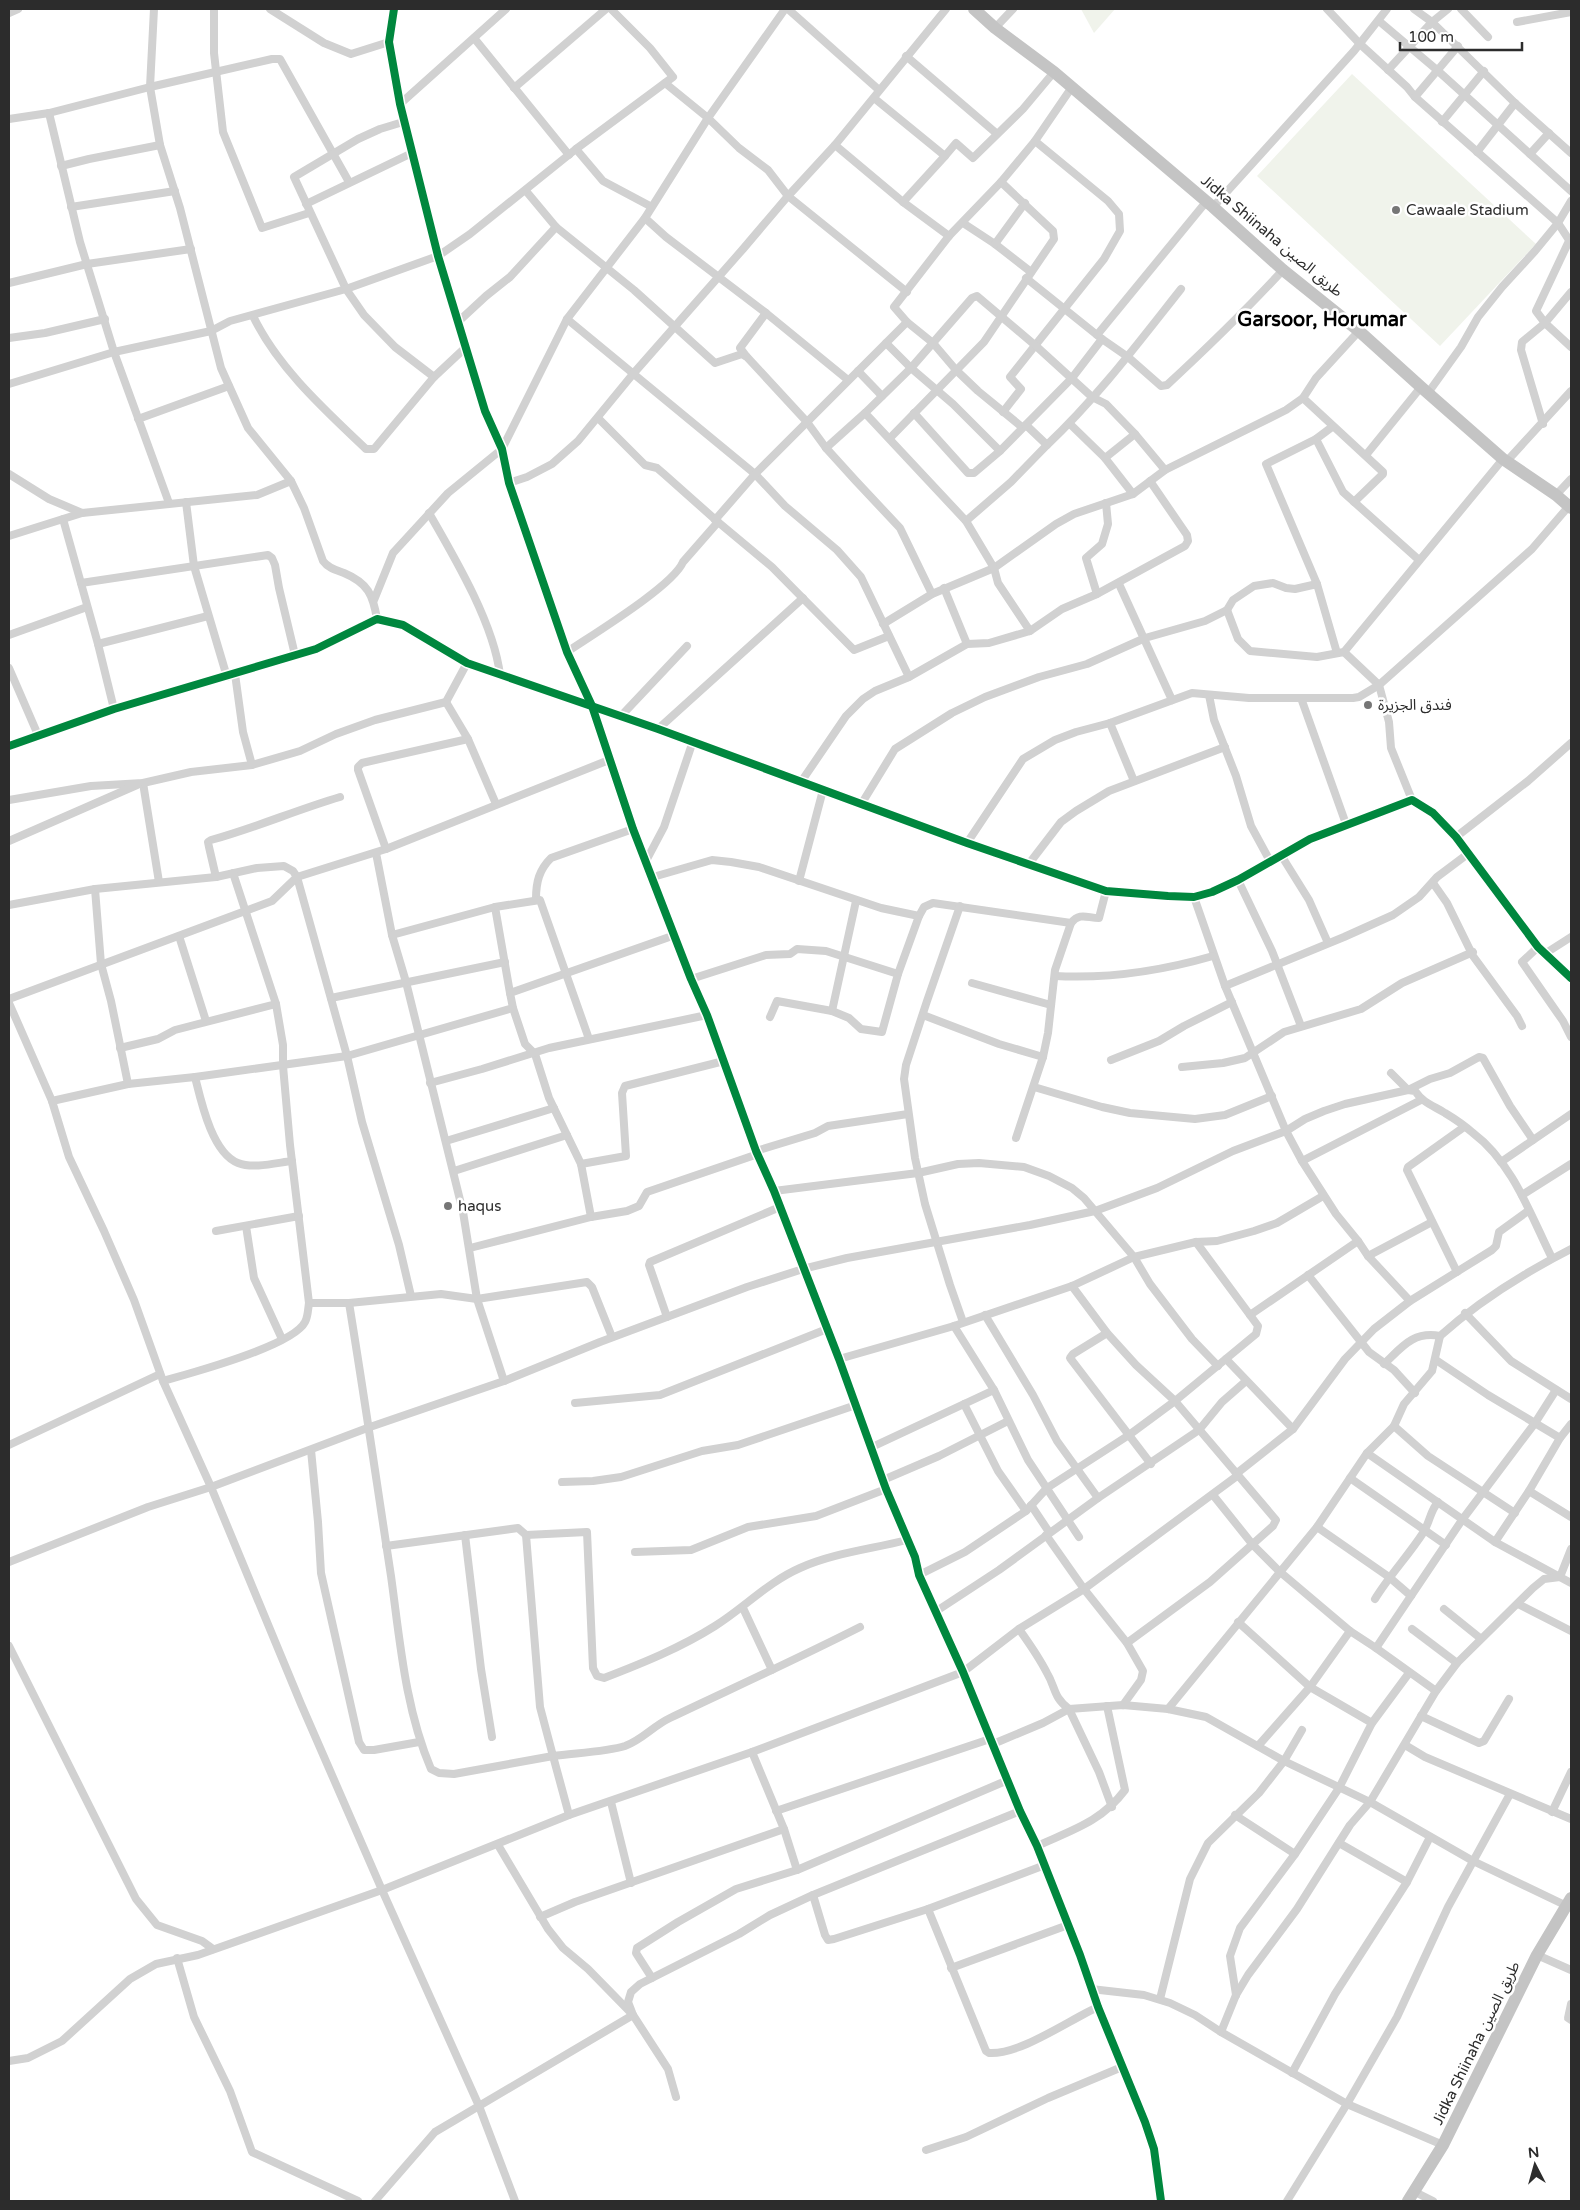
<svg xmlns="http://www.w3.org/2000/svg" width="1580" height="2210" viewBox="0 0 1580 2210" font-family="'Varela Round','Noto Sans Arabic',sans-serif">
  <rect width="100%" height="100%" fill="#fff"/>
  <g fill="#f0f3eb">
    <polygon points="1081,9 1115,9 1094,33"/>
    <polygon points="1352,74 1536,244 1440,346 1257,176"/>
  </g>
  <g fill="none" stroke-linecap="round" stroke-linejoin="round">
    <g stroke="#d1d1d1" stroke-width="8">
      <path d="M154 9 150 87 160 145 180 208 221 368 248 428 291 481 304 508 323 561C328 568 336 570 344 573 368 583 373 595 377 619"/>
      <polyline points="214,9 214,53 223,132 262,228 309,213"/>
      <polyline points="270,9 324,43 351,54 389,42"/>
      <polyline points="394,9 389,42 400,104 438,256 485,411 502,449 509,483 567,652 592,706 633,829 691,979 707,1015 756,1151 774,1191 839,1359 886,1489 915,1557 919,1575 963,1672 1020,1811 1037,1846 1080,1955 1098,2007 1145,2122 1154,2149 1161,2201"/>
      <polyline points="788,9 879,90"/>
      <polyline points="1327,9 1360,44 1407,87 1415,97 1558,223 1571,243"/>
      <polyline points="1414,9 1432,22 1515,103 1571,153"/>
      <polyline points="1461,9 1488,37"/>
      <polyline points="9,13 18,9"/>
      <polyline points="1379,21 1437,70 1571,191"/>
      <polyline points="1517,22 1571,12"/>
      <polyline points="995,28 1013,9"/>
      <polyline points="474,38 569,155"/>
      <polyline points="906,56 996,133"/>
      <polyline points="1388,70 1432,22 1448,9"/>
      <polyline points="665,83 708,118 739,148 768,170 788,196 907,292"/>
      <polyline points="514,88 606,9"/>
      <polyline points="1415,97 1458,46"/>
      <polyline points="874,98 945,156 956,143 973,158 1023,109 1054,72"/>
      <polyline points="400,104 506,9"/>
      <polyline points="49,113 80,242 114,352 169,503"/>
      <polyline points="9,119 49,113 150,87 272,59 280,59 349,182"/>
      <polyline points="403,122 380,129 358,139 294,177 346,289 364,315 395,347 434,377"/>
      <polyline points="1442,122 1484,71"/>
      <polyline points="835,145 903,202 949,236"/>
      <polyline points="576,149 603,181 650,206"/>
      <polyline points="1477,152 1515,103"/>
      <polyline points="1530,154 1549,133"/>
      <polyline points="61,166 89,159 160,145"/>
      <polyline points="526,191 556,227 634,290 715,363 742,354 747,357 807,422 826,448 855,480 900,528 932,594"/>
      <polyline points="903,202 945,156"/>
      <polyline points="306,204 412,153"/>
      <polyline points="71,207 175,191"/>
      <polyline points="1213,207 1354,51 1387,9"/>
      <polyline points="645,218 666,237 766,313 848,380"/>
      <polyline points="963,223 995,244 1031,272"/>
      <polyline points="1569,241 1536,311 1545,323 1571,347"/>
      <polyline points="995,244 1025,203"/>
      <path d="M1026 278 1102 339 1128 357 1161 386 1167 385C1207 348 1246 310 1283 270"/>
      <polyline points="9,283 87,264 191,249"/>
      <path d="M253 316C278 368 325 410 366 449H374L434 377 465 348"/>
      <polyline points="567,319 755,474 785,506 837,550 861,577 909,677"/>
      <polyline points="459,321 486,296 510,277 556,227"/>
      <polyline points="1097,335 1206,202"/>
      <polyline points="9,338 45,333 105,319"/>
      <polyline points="886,343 911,368 953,404 1000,451 1072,378 1102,339"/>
      <polyline points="746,356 740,348 766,313"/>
      <polyline points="858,371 882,396"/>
      <polyline points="9,384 114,352 211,331 230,321 346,289 438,256 470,234 576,149 673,77 650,48 611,9"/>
      <polyline points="1428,393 1461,347 1478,317 1502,287 1535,251 1558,223 1571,201"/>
      <polyline points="1303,398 1383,472 1383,474 1354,502"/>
      <polyline points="1003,412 1021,389 1010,377 1104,259 1120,231 1119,214 1108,201 1035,141"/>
      <polyline points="914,413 968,473 974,473 1000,451"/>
      <polyline points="598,418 645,465 657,468 664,474 718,522 772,567 854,650 889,636"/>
      <polyline points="138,419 229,386"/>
      <polyline points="1070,424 1105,458 1133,494"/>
      <polyline points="1543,424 1521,350 1522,342 1545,323 1571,292"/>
      <polyline points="1022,427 978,391 956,370 933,343 907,322 894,307 949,236 1001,182 1035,141 1072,87"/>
      <polyline points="890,438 984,342 1054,239 1053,231 1001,182"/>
      <polyline points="1316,439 1332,427"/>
      <path d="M1047 445C1097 398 1139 342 1181 289"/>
      <polyline points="826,448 865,413"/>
      <polyline points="1366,455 1421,387"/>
      <polyline points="1105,458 1135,434"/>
      <polyline points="1507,461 1571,391"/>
      <polyline points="9,474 49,499 82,513 257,495 291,481"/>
      <polyline points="509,483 527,477 552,464 578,441 633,374 743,249 788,196 835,145 946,9"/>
      <polyline points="1556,495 1571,479"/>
      <polyline points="186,502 194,566 227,677"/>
      <path d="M429 513C455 558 494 624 500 675"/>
      <polyline points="63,519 98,644 114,709"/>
      <polyline points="715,520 755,474 907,322"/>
      <polyline points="966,521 1011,482 1047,445 1026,425"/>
      <polyline points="9,536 82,513"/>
      <polyline points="81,583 268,555 272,558 275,565 279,588 295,655"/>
      <polyline points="1119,584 1172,700"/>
      <polyline points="1317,584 1266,464 1316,439 1343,492 1419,560"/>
      <polyline points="944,588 967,644"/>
      <polyline points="1097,594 1185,546 1188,541 1187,535 1150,481"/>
      <polyline points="374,600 393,553 448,493 502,449 567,319 645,218 708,118 785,9"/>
      <polyline points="1227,610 1238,639 1250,651 1317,657 1344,652 1503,459"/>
      <polyline points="883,624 932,594 994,568 1056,524 1074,514 1133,494 1165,470 1286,410 1303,398 1316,378 1359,331"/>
      <polyline points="1030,631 998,583 994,568 966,521 865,413 911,368 972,298 977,296 1036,346 1092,397 1106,404 1135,434 1165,470"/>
      <polyline points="9,635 87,607"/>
      <polyline points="98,644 208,616"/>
      <path d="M567 652C592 635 673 586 683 562L718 522"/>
      <polyline points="1344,652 1379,685 1389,722 1391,748 1412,800"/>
      <polyline points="9,668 38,735"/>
      <polyline points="235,674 243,732 252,765"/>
      <polyline points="1209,695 1214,720 1236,776 1251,826 1270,861"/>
      <polyline points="1301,698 1346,824"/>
      <polyline points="446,702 468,739"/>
      <polyline points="621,716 687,646"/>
      <polyline points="1110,723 1134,781"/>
      <polyline points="658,729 803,598"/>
      <polyline points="9,746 114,709 316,649 377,619 403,625 467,663 658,729 967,843 1106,891 1168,896 1194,897 1212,892 1238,880 1310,839 1412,800 1433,813 1456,837 1538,947 1571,978"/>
      <polyline points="801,782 846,716 863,699 875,691 909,677 967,644 989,643 1030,631 1062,609 1097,594 1086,558 1102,544 1108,524 1106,503"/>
      <polyline points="143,783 159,882"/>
      <polyline points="9,800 91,786 143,783 191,772 252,765 300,751 336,734 375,720 446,702 467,663"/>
      <polyline points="862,803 895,749 952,713 985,697 1039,677 1087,664 1145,638 1205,621 1227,610 1233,600 1254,586 1273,583 1286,588 1295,589 1317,584 1337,653"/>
      <polyline points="1456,837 1528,781 1571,743"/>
      <polyline points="9,841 137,785"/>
      <polyline points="967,843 1023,759 1055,740 1076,732 1110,723 1192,693 1249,698 1353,698 1359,697 1379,685 1532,549 1569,506"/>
      <polyline points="386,849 358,770 358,767 362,763 468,739 496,804"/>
      <polyline points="376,853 392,935 406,982 463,1212 477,1299 504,1381"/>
      <polyline points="1281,855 1309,900 1328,943"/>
      <polyline points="646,861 664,827 693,741"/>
      <polyline points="1028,865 1061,822 1076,811 1109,791 1225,747"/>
      <path d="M216 877 209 847 208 842 211 840C255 828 296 810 340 797"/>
      <path d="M653 877 712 860 731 862 759 867 881 908 919 916 924 907 933 903 1071 923C1080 912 1087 918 1099 918L1106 891"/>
      <polyline points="1238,880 1272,951 1301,1026"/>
      <polyline points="799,881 823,790"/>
      <polyline points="1433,883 1447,903 1473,956 1517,1016 1522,1026"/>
      <polyline points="95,889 101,964 111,1001 128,1084"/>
      <polyline points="1194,897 1225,986 1286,1131 1302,1161 1336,1214 1358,1241 1368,1256 1410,1301"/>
      <path d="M536 899C536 882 539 870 551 858L633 829"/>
      <polyline points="9,905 95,889 216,877 257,868 284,866 293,871 297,877 347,1056 362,1122 399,1245 411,1296"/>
      <polyline points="960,906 927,1001 906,1065 904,1079 915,1158 925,1204 950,1285 963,1322"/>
      <polyline points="495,907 540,900 589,1039"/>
      <polyline points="392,935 495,907 510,993"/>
      <polyline points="179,936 206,1021"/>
      <polyline points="1538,947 1522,962 1563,1021 1571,1037"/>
      <polyline points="1546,953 1571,937"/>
      <path d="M1055 976C1110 979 1161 971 1213 956"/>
      <polyline points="691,979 766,955 790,954 797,949 826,951 898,974"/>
      <polyline points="972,983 1051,1005"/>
      <polyline points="1225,986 1344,937 1393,915 1419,897 1437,877 1469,853"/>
      <polyline points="331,998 505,962"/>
      <polyline points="9,999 272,901 297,877 386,849 609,760"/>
      <polyline points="9,1003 52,1101 69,1157 104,1231 134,1300 163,1381 211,1487 301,1704 382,1890 479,2106 515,2201"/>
      <polyline points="513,1008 525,1044 535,1054 549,1098 581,1164 591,1217"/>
      <polyline points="832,1011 849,1018 861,1029 882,1032 898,974 919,916"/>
      <polyline points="923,1015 999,1044 1043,1057"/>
      <polyline points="770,1017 777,1001 832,1011 856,901"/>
      <polyline points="120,1048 158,1039 175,1030 276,1004"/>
      <polyline points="1111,1060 1159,1041 1184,1026 1232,1002"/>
      <polyline points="1182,1067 1223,1063 1245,1058 1284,1032 1361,1009 1402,983 1473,952"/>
      <path d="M1391 1073 1408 1090 1415 1091C1423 1103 1434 1106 1445 1113 1455 1119 1465 1126 1473 1133 1513 1163 1531 1216 1552 1258"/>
      <path d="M195 1077C201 1101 212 1153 238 1163 253 1169 276 1163 292 1161"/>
      <polyline points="430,1083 482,1069 549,1048 707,1015"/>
      <polyline points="1034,1087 1102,1107 1130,1113 1195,1119 1225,1115 1272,1096"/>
      <polyline points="52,1101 128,1084 195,1077 347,1056 513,1008 510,993 675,935"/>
      <polyline points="1016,1138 1043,1057 1048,1033 1055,970 1071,923"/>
      <polyline points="446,1141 554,1108"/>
      <polyline points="756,1151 815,1133 828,1126 908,1114"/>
      <polyline points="1302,1161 1421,1100"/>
      <polyline points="1501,1162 1571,1114"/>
      <polyline points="581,1164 626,1156 622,1093 625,1086 724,1061"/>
      <polyline points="454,1171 567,1135"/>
      <polyline points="774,1191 918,1173 958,1164 979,1163 1024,1167 1049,1176 1072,1188 1084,1198 1134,1257 1150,1284 1192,1339 1218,1366"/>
      <polyline points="1522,1195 1571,1164"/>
      <polyline points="246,1226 254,1278 282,1339"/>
      <polyline points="216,1231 299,1216"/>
      <polyline points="470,1248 591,1217 627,1211 639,1206 647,1192 758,1154"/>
      <polyline points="1368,1256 1432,1222"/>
      <polyline points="1457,1272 1407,1170 1408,1167 1464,1127"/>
      <polyline points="1308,1275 1369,1352 1394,1370 1415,1393"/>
      <polyline points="1072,1286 1107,1333 1136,1365 1175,1401 1276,1520 1273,1526 1210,1582 1127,1643"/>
      <polyline points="309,1303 349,1303 441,1294 477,1299 587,1282 592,1287 612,1337"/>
      <path d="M349 1303C364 1394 377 1485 391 1576 400 1641 405 1708 431 1769L439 1773 454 1774 553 1756 569 1815"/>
      <polyline points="1465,1313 1511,1361 1571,1399"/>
      <polyline points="1250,1315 1358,1241"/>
      <polyline points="667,1317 649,1265 650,1262 780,1207"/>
      <polyline points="954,1326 994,1390 1028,1460 1079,1537"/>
      <polyline points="1107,1333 1073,1354 1070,1358 1151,1464"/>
      <polyline points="839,1359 954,1326 1072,1286 1134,1257 1196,1242 1217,1241 1254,1231 1277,1223 1323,1196"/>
      <polyline points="1226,1359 1293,1429"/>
      <polyline points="1436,1360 1488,1395 1560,1438"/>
      <path d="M1384 1364C1402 1347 1413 1331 1440 1336 1479 1301 1524 1273 1571 1249"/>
      <path d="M163 1381C191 1373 293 1346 305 1322 308 1317 308 1309 309 1303L290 1145 283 1066V1045L276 1004 233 873"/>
      <polyline points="575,1403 660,1395 827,1329"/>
      <polyline points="964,1404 998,1471 1026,1511"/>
      <polyline points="1394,1426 1428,1456 1515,1513"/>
      <polyline points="9,1445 160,1374"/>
      <polyline points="872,1447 994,1390"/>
      <polyline points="311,1450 318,1522 321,1573 359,1742 364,1750 374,1750 419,1742"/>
      <polyline points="1367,1453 1495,1542 1571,1583"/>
      <polyline points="1236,1474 1293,1429 1345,1359 1374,1329 1410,1301 1492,1250 1496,1246 1499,1232 1528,1211"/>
      <polyline points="1350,1478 1446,1545"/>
      <polyline points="883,1480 939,1456 1008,1421"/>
      <polyline points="562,1482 593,1481 621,1477 702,1451 738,1445 856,1405"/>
      <polyline points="1529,1491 1571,1517"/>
      <polyline points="1213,1495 1253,1545 1279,1571 1350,1631 1376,1648 1436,1691"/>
      <polyline points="1098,1498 1199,1430 1222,1402 1246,1381"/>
      <polyline points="1031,1505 1049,1532"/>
      <polyline points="1317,1527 1389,1577 1411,1596"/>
      <polyline points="465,1535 481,1669 492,1737"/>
      <path d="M526 1535 587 1532 593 1668 597 1676 604 1678C643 1663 680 1648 715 1626 744 1608 768 1582 800 1568 833 1553 872 1549 907 1540"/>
      <polyline points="1046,1535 1084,1589 1127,1643 1143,1671 1141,1680 1123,1705"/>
      <polyline points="1495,1542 1529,1491 1560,1438 1571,1424"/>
      <path d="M386 1546 518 1528 526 1535 540 1707 553 1756C574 1753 606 1752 625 1746 642 1740 653 1726 670 1718 733 1688 797 1659 860 1627"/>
      <polyline points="635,1552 691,1550 748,1527 816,1516 886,1489"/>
      <polyline points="9,1562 148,1507 211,1487 370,1427 504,1381 600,1342 747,1287 803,1269 847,1258 1030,1225 1095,1211 1157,1188 1233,1151 1286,1131 1305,1119 1324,1111 1345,1104 1408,1090 1430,1079 1450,1073 1479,1057 1483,1058 1510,1106 1533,1140"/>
      <polyline points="919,1575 965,1552 1026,1511 1047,1488 1129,1435 1175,1401 1256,1334 1258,1326 1250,1315 1196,1242"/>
      <path d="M1375 1599C1389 1576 1408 1556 1423 1533 1430 1522 1430 1511 1438 1502"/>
      <polyline points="1518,1604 1571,1631"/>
      <polyline points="743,1608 772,1670"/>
      <polyline points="1444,1609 1480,1638"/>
      <polyline points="935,1612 999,1570 1098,1498 1057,1441 1033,1395 985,1315"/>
      <polyline points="1238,1622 1310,1687 1372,1723"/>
      <path d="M1019 1629C1029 1643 1039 1657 1047 1673 1056 1688 1053 1697 1069 1709L1099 1772 1112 1807"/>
      <polyline points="1412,1629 1457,1663"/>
      <polyline points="9,1646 136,1899 157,1925 202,1941 213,1949"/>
      <polyline points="1376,1648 1462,1520 1535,1423 1556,1390"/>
      <polyline points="1168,1709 1317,1527 1367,1453 1394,1426 1404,1404 1432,1371 1440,1336"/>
      <polyline points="1421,1716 1479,1743 1484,1741 1509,1699"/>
      <polyline points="993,1744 1043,1723 1069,1709 1123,1705 1168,1709 1206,1717 1284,1761 1370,1802 1473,1861 1567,1906"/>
      <polyline points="1405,1745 1425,1757 1571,1819"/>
      <polyline points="1258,1746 1310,1687 1350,1631"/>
      <polyline points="611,1802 631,1883"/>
      <polyline points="776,1811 990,1739"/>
      <polyline points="1552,1812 1571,1772"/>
      <polyline points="1235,1815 1295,1854"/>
      <polyline points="784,1829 797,1870"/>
      <polyline points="1339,1843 1407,1882"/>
      <polyline points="498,1845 548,1929 563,1948 588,1969 633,2015 668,2069 676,2097"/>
      <path d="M1037 1846C1072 1830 1101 1822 1125 1790L1107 1706"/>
      <polyline points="813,1895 825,1935 828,1940 834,1939 928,1909 1045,1865"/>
      <path d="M928 1909 986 2051 989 2053C1020 2055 1069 2020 1098 2007"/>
      <polyline points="540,1917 575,1902 784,1829 752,1752"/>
      <polyline points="1537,1955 1571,1970"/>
      <polyline points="177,1958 194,2017 230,2091 252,2152 358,2201"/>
      <polyline points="951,1968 1068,1925"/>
      <polyline points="652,1978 636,1953 637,1948 678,1922 736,1889 797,1870 1008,1780"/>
      <polyline points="1091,1989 1144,1995 1170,2003 1195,2015 1221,2032 1347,2104 1443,2145"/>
      <polyline points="1236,1995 1230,1956 1240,1928 1295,1854 1339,1788 1372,1723 1409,1673"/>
      <polyline points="1160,1999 1190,1879 1208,1843 1259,1793 1284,1761 1302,1730"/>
      <polyline points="1571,2004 1568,2018 1571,2020"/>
      <polyline points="1221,2032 1236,1995 1248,1975 1297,1909 1350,1825 1370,1802 1436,1691 1457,1663 1533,1588 1544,1579 1560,1577 1571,1549"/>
      <polyline points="9,2061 28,2058 62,2041 130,1979 156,1964 198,1955 382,1890 569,1815 752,1752 963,1672 1019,1629 1084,1589 1237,1476"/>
      <polyline points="1292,2073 1335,1994 1407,1882 1430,1837"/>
      <polyline points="926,2150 966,2137 1048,2098 1122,2067"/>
      <polyline points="1413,2191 1433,2201"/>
      <polyline points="375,2201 435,2132 633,2015 628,2002 631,1992 640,1984 739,1934 770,1915 813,1895 1020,1811"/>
      <polyline points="1287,2201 1347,2104 1397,2017 1448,1907 1510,1794"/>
    </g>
    <g stroke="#c4c4c4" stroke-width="12">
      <polyline points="974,9 995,28 1054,72 1213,207 1283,270 1359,331 1421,387 1503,459 1556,495 1571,508"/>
      <polyline points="1408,2201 1443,2145 1537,1955 1571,1898"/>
    </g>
    <defs>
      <g id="cycleway">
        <polyline points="394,9 389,42 400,104 438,256 485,411 502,449 509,483 567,652 592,706 633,829 691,979 707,1015 756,1151 774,1191 839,1359 886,1489 915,1557 919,1575 963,1672 1020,1811 1037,1846 1080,1955 1098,2007 1145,2122 1154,2149 1161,2201"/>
        <polyline points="9,746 114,709 316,649 377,619 403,625 467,663 658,729 967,843 1106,891 1168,896 1194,897 1212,892 1238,880 1310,839 1412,800 1433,813 1456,837 1538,947 1571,978"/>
      </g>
    </defs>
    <use href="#cycleway" stroke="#fff" stroke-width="11"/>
    <use href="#cycleway" stroke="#00873e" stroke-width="8"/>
  </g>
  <g fill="#767676" stroke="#fff" stroke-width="2">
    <circle cx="1396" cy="210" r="5"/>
    <circle cx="1368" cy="705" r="5"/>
    <circle cx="448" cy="1206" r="5"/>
  </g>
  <g text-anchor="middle" stroke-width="5" stroke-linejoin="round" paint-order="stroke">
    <g font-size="15" fill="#2c2c2c" stroke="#fff" text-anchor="start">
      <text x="1406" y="215">Cawaale Stadium</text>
      <text x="1378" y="710">فندق الجزيرة</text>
      <text x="458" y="1211">haqus</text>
    </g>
    <g font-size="15" fill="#2c2c2c" stroke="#fff">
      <text transform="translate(1272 236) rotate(40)" y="5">Jidka Shiinaha طريق الصين</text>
      <text transform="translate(1476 2043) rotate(-64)" y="5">Jidka Shiinaha طريق الصين</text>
    </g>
    <g font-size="20" font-weight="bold" fill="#000" stroke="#fff">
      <text x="1322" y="326">Garsoor, Horumar</text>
    </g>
  </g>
  <rect width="1580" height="2210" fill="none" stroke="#2c2c2c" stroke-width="20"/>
  <g transform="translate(1535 2165) rotate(354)" stroke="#ffffff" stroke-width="4" paint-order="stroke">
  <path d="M0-4L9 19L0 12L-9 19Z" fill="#2c2c2c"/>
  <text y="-8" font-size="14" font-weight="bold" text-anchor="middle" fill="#2c2c2c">N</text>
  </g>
  <path d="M1400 42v8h122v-8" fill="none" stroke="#2c2c2c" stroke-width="2.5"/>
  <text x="1408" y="42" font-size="15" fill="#2c2c2c" stroke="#ffffff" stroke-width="4" paint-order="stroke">100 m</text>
</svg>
